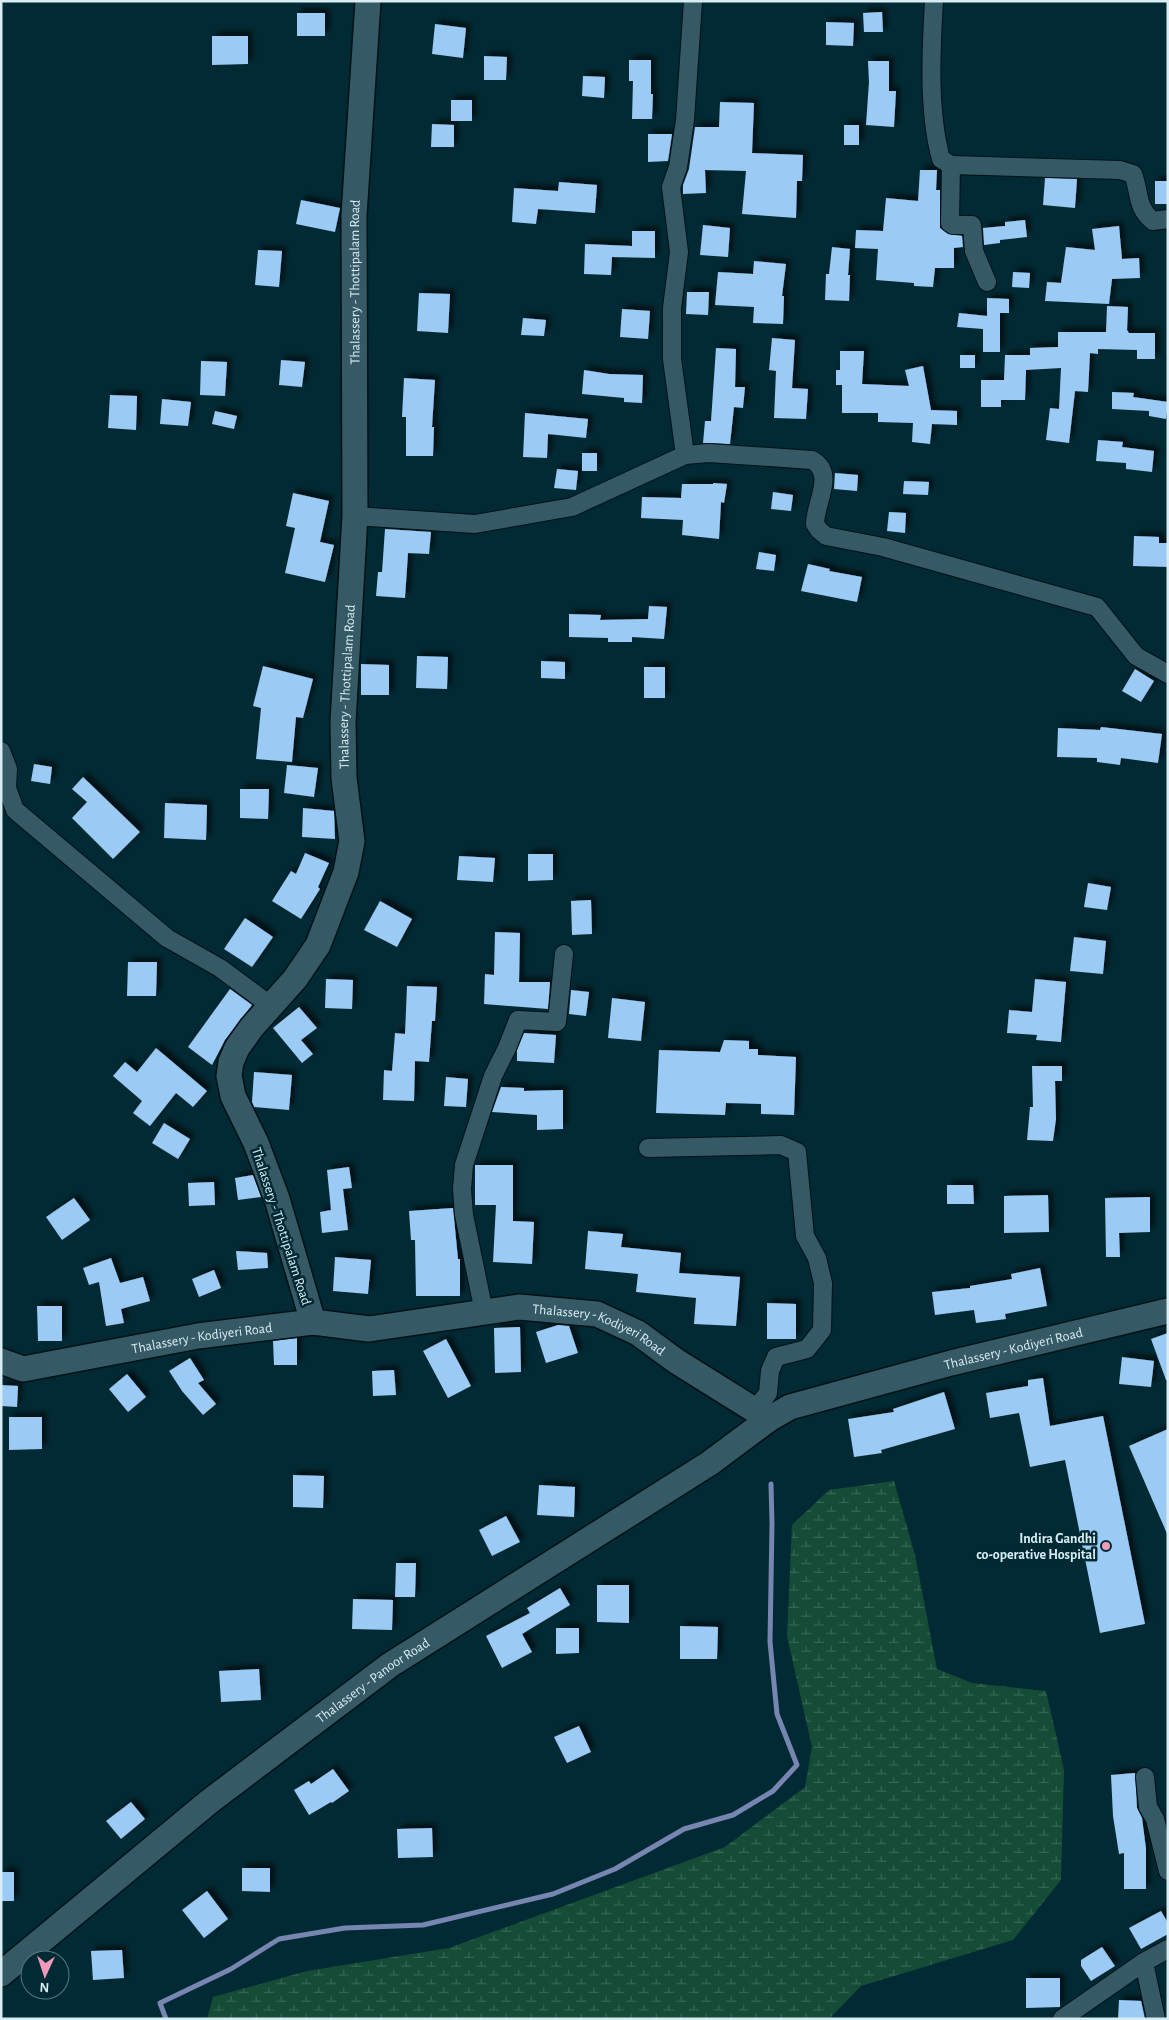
<svg xmlns="http://www.w3.org/2000/svg" width="1169" height="2020" viewBox="0 0 1169 2020" font-family="'Alegreya Sans',sans-serif">
  <defs>
    <pattern id="wetland-marsh" width="20" height="14" patternUnits="userSpaceOnUse" patternTransform="scale(1.25)"><rect width="20" height="14" fill="#154c36"/><path d="M1 5h8M5 5V1M11 12h8M15 12V8" fill="none" stroke="#366654"/></pattern>
    <filter id="shadow"><feDropShadow dx="4.5" dy="-4.5" stdDeviation="2.5" flood-color="#0009"/></filter>
  </defs>
  <rect width="100%" height="100%" fill="#022a34"/>
  <polygon fill="url(#wetland-marsh)" points="894,1481 915,1555 937,1669 972,1683 1046,1691 1064,1770 1061,1880 1013,1940 861,1986 829,2019 207,2019 213,1997 307,1971 449,1948 725,1847 805,1787 812,1747 787,1636 792,1525 829,1490"/>
  <g fill="none" stroke-linecap="round" stroke-linejoin="round">
    <polyline stroke="#7785b1" stroke-width="5" points="166,2019 160,2003 231,1969 279,1939 345,1928 423,1925 553,1894 615,1869 684,1829 733,1815 773,1791 797,1765 777,1714 770,1642 772,1524 771,1484"/>
  </g>
  <g fill="#9bcaf4" filter="url(#shadow)">
    <polygon points="882,12 883,32 864,32 863,13"/>
    <rect x="297" y="13" width="28" height="23"/>
    <polygon points="826,22 854,23 853,46 826,45"/>
    <polygon points="435,24 466,28 463,58 432,54"/>
    <polygon points="212,36 248,36 248,64 212,65"/>
    <polygon points="484,56 507,57 506,80 484,80"/>
    <polygon points="629,60 651,60 651,94 653,94 652,119 632,119 633,81 629,81"/>
    <polygon points="868,61 889,61 889,91 896,91 894,127 866,125 869,82"/>
    <polygon points="583,76 605,77 604,98 582,96"/>
    <rect x="451" y="100" width="21" height="21"/>
    <polygon points="720,102 754,103 752,153 803,155 802,181 797,181 796,218 742,214 746,171 705,170 706,193 683,194 683,185 689,169 695,127 719,127"/>
    <polygon points="432,124 454,125 454,147 431,147"/>
    <rect x="844" y="125" width="15" height="20"/>
    <polygon points="648,134 672,134 668,161 648,162"/>
    <polygon points="920,170 937,170 936,190 940,190 940,228 948,234 962,236 963,247 954,248 954,268 935,268 933,287 914,286 914,283 876,280 878,249 855,248 856,230 883,231 886,198 918,201"/>
    <polygon points="1045,178 1077,179 1075,208 1043,205"/>
    <rect x="1155" y="181" width="13" height="23"/>
    <polygon points="559,182 597,185 595,213 538,209 536,224 512,222 514,188 558,191"/>
    <polygon points="301,200 340,208 335,232 296,224"/>
    <polygon points="1025,220 1027,237 1000,240 1000,243 984,245 983,228 1005,226 1005,222"/>
    <polygon points="703,225 730,228 728,257 700,255"/>
    <polygon points="1119,226 1122,259 1139,258 1140,278 1112,279 1109,304 1045,301 1047,282 1061,283 1066,247 1095,250 1092,229"/>
    <polygon points="632,231 655,231 655,258 612,257 611,275 584,274 585,244 632,246"/>
    <polygon points="832,247 850,249 848,275 850,275 849,301 825,300 826,274 829,274"/>
    <polygon points="258,250 282,251 279,287 255,285"/>
    <polygon points="754,261 786,264 782,296 784,296 783,324 753,323 754,307 715,305 718,272 753,274"/>
    <polygon points="1013,272 1030,273 1029,288 1012,287"/>
    <polygon points="687,292 709,292 708,315 686,314"/>
    <polygon points="419,293 450,294 448,333 417,331"/>
    <polygon points="987,298 1009,299 1009,313 1000,313 1000,352 983,352 983,329 957,327 959,313 987,316"/>
    <polygon points="1107,306 1128,307 1127,330 1129,333 1155,333 1155,359 1137,359 1137,350 1098,349 1098,354 1090,353 1088,392 1075,391 1069,443 1046,440 1050,408 1059,409 1061,368 1026,370 1025,400 1001,400 1001,407 981,407 981,380 1004,380 1005,355 1030,355 1030,348 1058,347 1058,332 1106,332"/>
    <polygon points="622,309 650,311 648,339 620,337"/>
    <polygon points="523,318 546,320 544,336 521,335"/>
    <polygon points="772,338 795,340 792,388 808,389 806,419 774,418 776,371 769,370"/>
    <polygon points="716,348 736,349 735,387 745,387 743,408 734,407 730,444 703,443 705,421 711,421"/>
    <polygon points="840,351 864,351 862,384 909,386 905,370 923,366 931,410 957,411 957,425 932,424 930,444 912,442 913,423 878,422 878,413 842,413 842,385 836,385 836,370 840,370"/>
    <rect x="960" y="355" width="15" height="13"/>
    <polygon points="281,360 305,362 302,387 279,385"/>
    <polygon points="201,361 227,362 225,396 200,395"/>
    <polygon points="584,370 609,374 643,375 642,403 624,402 624,398 582,394"/>
    <polygon points="404,378 435,380 432,427 434,427 433,456 406,456 406,417 402,417"/>
    <polygon points="1112,392 1134,393 1133,397 1168,402 1166,419 1149,416 1149,411 1112,409"/>
    <polygon points="110,395 137,396 136,430 108,428"/>
    <polygon points="162,399 191,402 188,426 160,424"/>
    <polygon points="215,411 237,416 234,429 212,424"/>
    <polygon points="525,413 588,419 586,438 548,434 547,458 523,457"/>
    <polygon points="1098,440 1123,442 1122,447 1154,451 1152,472 1126,469 1126,463 1096,461"/>
    <rect x="582" y="453" width="15" height="18"/>
    <polygon points="557,469 578,471 576,490 554,488"/>
    <polygon points="835,473 858,475 857,491 834,489"/>
    <polygon points="904,481 929,482 928,495 903,494"/>
    <polygon points="713,483 727,484 724,503 721,502 719,539 682,535 683,520 641,518 642,497 681,498 682,484 713,484"/>
    <polygon points="773,492 793,495 791,511 771,509"/>
    <polygon points="293,493 329,501 320,542 334,545 325,582 285,573 295,528 286,526"/>
    <polygon points="889,512 906,513 905,533 887,531"/>
    <polygon points="385,529 431,532 429,554 408,553 405,598 376,596 378,572 382,572"/>
    <polygon points="1134,536 1159,537 1159,543 1168,543 1168,567 1133,566"/>
    <polygon points="759,552 776,555 774,571 756,569"/>
    <polygon points="808,564 830,569 829,571 862,577 857,602 801,591"/>
    <polygon points="649,606 667,607 664,639 632,637 632,642 608,642 608,638 569,637 569,614 601,615 600,620 648,619"/>
    <polygon points="417,656 448,657 447,689 416,688"/>
    <polygon points="541,661 565,662 565,679 541,678"/>
    <polygon points="361,664 389,665 389,695 361,695"/>
    <polygon points="263,666 313,679 303,718 296,717 292,762 256,759 261,708 253,706"/>
    <rect x="644" y="667" width="21" height="31"/>
    <polygon points="1135,669 1154,681 1141,702 1122,691"/>
    <polygon points="1101,727 1162,734 1158,763 1121,758 1120,765 1097,762 1097,758 1057,757 1058,728 1100,730"/>
    <polygon points="34,764 52,767 50,784 31,781"/>
    <polygon points="287,765 318,768 314,797 284,793"/>
    <polygon points="83,777 140,832 113,859 72,818 87,802 72,789"/>
    <polygon points="240,789 269,789 268,819 240,818"/>
    <polygon points="165,803 207,805 206,840 164,838"/>
    <polygon points="303,808 334,811 335,839 302,837"/>
    <polygon points="305,853 329,863 318,887 320,889 301,919 272,901 291,871 296,874"/>
    <polygon points="528,854 553,854 553,880 528,881"/>
    <polygon points="459,856 495,858 493,882 457,880"/>
    <polygon points="1088,883 1111,887 1107,910 1084,907"/>
    <polygon points="591,900 592,934 572,935 571,901"/>
    <polygon points="380,901 412,919 397,947 364,930"/>
    <polygon points="245,918 273,937 252,967 224,949"/>
    <polygon points="495,932 520,933 519,982 550,982 548,1009 484,1004 485,974 494,975"/>
    <polygon points="1074,937 1106,941 1103,974 1070,971"/>
    <polygon points="128,962 157,962 156,996 127,996"/>
    <polygon points="326,979 353,980 352,1009 325,1008"/>
    <polygon points="1035,979 1066,982 1061,1042 1036,1040 1037,1035 1007,1033 1009,1010 1032,1012"/>
    <polygon points="407,986 437,987 435,1021 432,1021 429,1062 415,1061 414,1101 383,1100 384,1070 392,1071 395,1033 405,1034"/>
    <polygon points="230,989 252,1005 225,1040 212,1065 188,1047"/>
    <polygon points="571,990 589,992 586,1016 569,1014"/>
    <polygon points="612,998 645,1002 641,1041 608,1038"/>
    <polygon points="299,1007 317,1028 301,1040 313,1054 302,1063 273,1028"/>
    <polygon points="524,1033 556,1035 554,1063 517,1061 517,1050"/>
    <polygon points="724,1040 749,1041 749,1049 758,1049 758,1055 796,1057 794,1115 761,1114 761,1104 726,1103 725,1115 656,1113 659,1050 720,1052"/>
    <polygon points="156,1048 207,1091 193,1107 176,1093 150,1126 133,1113 142,1101 113,1076 125,1062 137,1072"/>
    <polygon points="1032,1066 1062,1066 1062,1081 1055,1081 1056,1119 1053,1141 1027,1140 1030,1107 1033,1107"/>
    <polygon points="254,1072 292,1075 289,1110 254,1107 252,1102"/>
    <polygon points="446,1077 468,1079 466,1107 444,1106"/>
    <polygon points="501,1087 524,1088 524,1091 563,1090 563,1129 537,1130 537,1115 492,1112"/>
    <polygon points="164,1123 190,1139 178,1159 152,1143"/>
    <polygon points="475,1165 513,1165 513,1221 534,1222 532,1264 493,1262 496,1205 475,1205"/>
    <polygon points="349,1167 352,1188 343,1189 348,1230 322,1233 320,1212 331,1210 327,1170"/>
    <polygon points="253,1175 261,1197 238,1200 235,1178"/>
    <polygon points="214,1182 215,1205 189,1206 188,1183"/>
    <polygon points="947,1185 973,1185 974,1204 947,1204"/>
    <polygon points="1048,1195 1049,1232 1004,1233 1004,1196"/>
    <polygon points="1150,1197 1150,1232 1119,1233 1120,1257 1106,1257 1105,1198"/>
    <polygon points="74,1198 90,1220 62,1240 46,1217"/>
    <polygon points="453,1208 458,1259 460,1259 460,1296 416,1296 415,1240 411,1240 409,1211"/>
    <polygon points="588,1231 623,1234 621,1247 681,1253 679,1273 740,1277 736,1326 694,1324 696,1298 636,1292 638,1274 585,1269"/>
    <polygon points="236,1251 267,1253 268,1268 238,1270"/>
    <polygon points="335,1257 371,1260 368,1294 333,1291"/>
    <polygon points="111,1258 120,1283 143,1277 150,1301 121,1309 124,1323 106,1326 99,1282 89,1285 83,1268"/>
    <polygon points="1040,1268 1047,1306 1005,1314 1006,1319 976,1323 974,1310 935,1315 932,1292 970,1288 970,1286 1012,1279 1011,1274"/>
    <polygon points="214,1270 221,1288 199,1297 192,1279"/>
    <polygon points="767,1303 796,1304 796,1339 767,1339"/>
    <polygon points="37,1306 62,1306 62,1341 38,1341"/>
    <polygon points="558,1325 569,1326 578,1353 546,1363 536,1332"/>
    <polygon points="520,1327 521,1372 495,1373 494,1328"/>
    <polygon points="1168,1333 1168,1380 1166,1380 1151,1339"/>
    <polygon points="297,1338 297,1365 274,1365 273,1341"/>
    <polygon points="446,1339 471,1386 448,1398 423,1351"/>
    <polygon points="1122,1357 1154,1361 1151,1387 1119,1384"/>
    <polygon points="190,1358 204,1380 198,1383 216,1404 203,1415 182,1391 169,1371"/>
    <polygon points="394,1370 396,1395 373,1396 372,1371"/>
    <polygon points="127,1374 146,1397 128,1412 109,1389"/>
    <polygon points="1043,1378 1050,1426 1103,1416 1145,1624 1100,1633 1065,1460 1030,1467 1019,1413 990,1418 986,1393 1028,1386 1028,1380"/>
    <polygon points="1,1385 18,1386 17,1407 1,1406"/>
    <polygon points="944,1392 955,1429 881,1450 882,1453 854,1457 848,1419 894,1412 893,1409"/>
    <polygon points="9,1417 42,1417 42,1449 9,1450"/>
    <polygon points="1168,1429 1168,1536 1129,1446"/>
    <polygon points="293,1475 324,1476 323,1508 293,1507"/>
    <polygon points="539,1485 575,1487 574,1517 537,1515"/>
    <polygon points="506,1516 520,1542 492,1556 479,1530"/>
    <polygon points="396,1563 416,1563 415,1597 395,1597"/>
    <polygon points="597,1585 629,1585 629,1623 597,1622"/>
    <polygon points="560,1588 570,1605 522,1634 532,1652 502,1668 486,1636 530,1613 527,1608"/>
    <polygon points="353,1599 393,1600 392,1630 352,1629"/>
    <polygon points="680,1626 718,1627 717,1659 680,1659"/>
    <polygon points="556,1628 579,1628 579,1653 556,1654"/>
    <polygon points="259,1669 261,1700 221,1702 219,1671"/>
    <polygon points="579,1726 591,1752 567,1763 554,1737"/>
    <polygon points="333,1769 349,1791 332,1803 331,1802 309,1815 294,1790 309,1781 311,1784"/>
    <polygon points="1135,1773 1137,1808 1142,1818 1146,1849 1146,1889 1124,1889 1124,1853 1119,1854 1113,1816 1111,1775"/>
    <polygon points="131,1802 145,1819 121,1839 106,1821"/>
    <polygon points="432,1828 433,1857 398,1858 397,1829"/>
    <polygon points="242,1868 270,1868 270,1892 242,1891"/>
    <rect x="1" y="1872" width="13" height="29"/>
    <polygon points="207,1891 228,1919 204,1938 182,1910"/>
    <polygon points="1161,1911 1168,1923 1168,1934 1141,1949 1129,1928"/>
    <polygon points="1102,1947 1115,1966 1091,1981 1081,1966 1081,1960"/>
    <polygon points="122,1950 124,1978 93,1980 91,1951"/>
    <polygon points="1026,1978 1060,1978 1060,2007 1026,2008"/>
    <polygon points="1119,2000 1141,2001 1145,2019 1118,2019"/>
  </g>
  <g fill="none" stroke-linecap="round" stroke-linejoin="round">
    <defs>
      <g id="minor">
        <path d="M934 1C931 50 928 112 941 159L951 165 950 223 953 225H972L974 251 987 282"/>
        <path d="M951 165 1120 170 1133 174C1140 192 1136 208 1153 221L1168 219"/>
        <polyline points="685,455 672,359 672,308 679,252 671,187 678,167 685,120 693,1"/>
        <path d="M355 516 475 524 572 507 685 455 709 453 812 460C836 473 815 503 815 524L819 530 826 536 883 547 1097 607 1136 656 1168 674"/>
        <polyline points="1,751 8,769 7,788 15,810 167,938 220,968 271,1006"/>
        <polyline points="648,1148 781,1145 797,1152 805,1236 817,1258 823,1283 822,1330 807,1349 776,1357 770,1371 768,1393 755,1410"/>
        <polyline points="484,1312 464,1215 462,1189 464,1165 493,1076 507,1048 518,1020 557,1022 564,954"/>
        <polyline points="1145,1777 1148,1807 1155,1819 1168,1871"/>
        <polyline points="1144,1962 1156,2019"/>
        <polyline points="1062,2019 1144,1962 1168,1949"/>
      </g>
      <g id="secondary">
        <path id="s1" d="M313 1322 277 1199 256 1143 233 1096 229 1076 231 1062 237 1048 252 1027 295 979 318 945 346 872 352 841 344 778 343 722 355 516 354 215 368 1"/>
        <path id="s2" d="M1 1361 23 1369 198 1336 313 1322 369 1329 519 1307 597 1314 638 1333 676 1361 769 1419"/>
        <path id="s3" d="M1 1974 210 1801 390 1665 710 1463 769 1419 790 1407 951 1363 1168 1311"/>
      </g>
    </defs>
    <use href="#minor" stroke="#001118" stroke-width="20"/>
    <use href="#secondary" stroke="#001118" stroke-width="28"/>
    <use href="#minor" stroke="#355a65" stroke-width="18"/>
    <use href="#secondary" stroke="#355a65" stroke-width="25"/>
  </g>
  <circle fill="#ef9ab8" stroke="#022a34" stroke-width="2" cx="1106" cy="1546" r="5"/>
  <g text-anchor="middle" stroke-width="5" stroke-linejoin="round" paint-order="stroke">
    <g font-size="14" fill="#d8edf3" stroke="#022a34">
      <text dy="5" stroke="none"><textPath href="#s1" startOffset="1091">Thalassery - Thottipalam Road</textPath></text>
      <text dy="5" stroke="none"><textPath href="#s1" startOffset="686">Thalassery - Thottipalam Road</textPath></text>
      <text transform="translate(282 1226) rotate(72)" y="5">Thalassery - Thottipalam Road</text>
      <text dy="5" stroke="none"><textPath href="#s2" startOffset="610">Thalassery - Kodiyeri Road</textPath></text>
      <text dy="5" stroke="none"><textPath href="#s2" startOffset="205">Thalassery - Kodiyeri Road</textPath></text>
      <text dy="5" stroke="none"><textPath href="#s3" startOffset="1204">Thalassery - Kodiyeri Road</textPath></text>
      <text dy="5" stroke="none"><textPath href="#s3" startOffset="474">Thalassery - Panoor Road</textPath></text>
    </g>
    <g font-size="14" font-weight="bold" fill="#d8edf3" stroke="#022a34" text-anchor="end">
      <text x="1096" y="1543">Indira Gandhi<tspan x="1096" dy="16">co-operative Hospital</tspan></text>
    </g>
  </g>
  <rect width="1169" height="2020" fill="none" stroke="#d8edf3" stroke-width="5"/>
  <g transform="translate(45 1975) rotate(183)"><circle r="24" fill="#022a34" stroke="#587880"/>
  <path d="M0-4L9 19L0 12L-9 19Z" fill="#ef9ab8"/>
  <text y="-8" font-size="14" font-weight="bold" text-anchor="middle" fill="#d8edf3">N</text>
  </g>
</svg>
